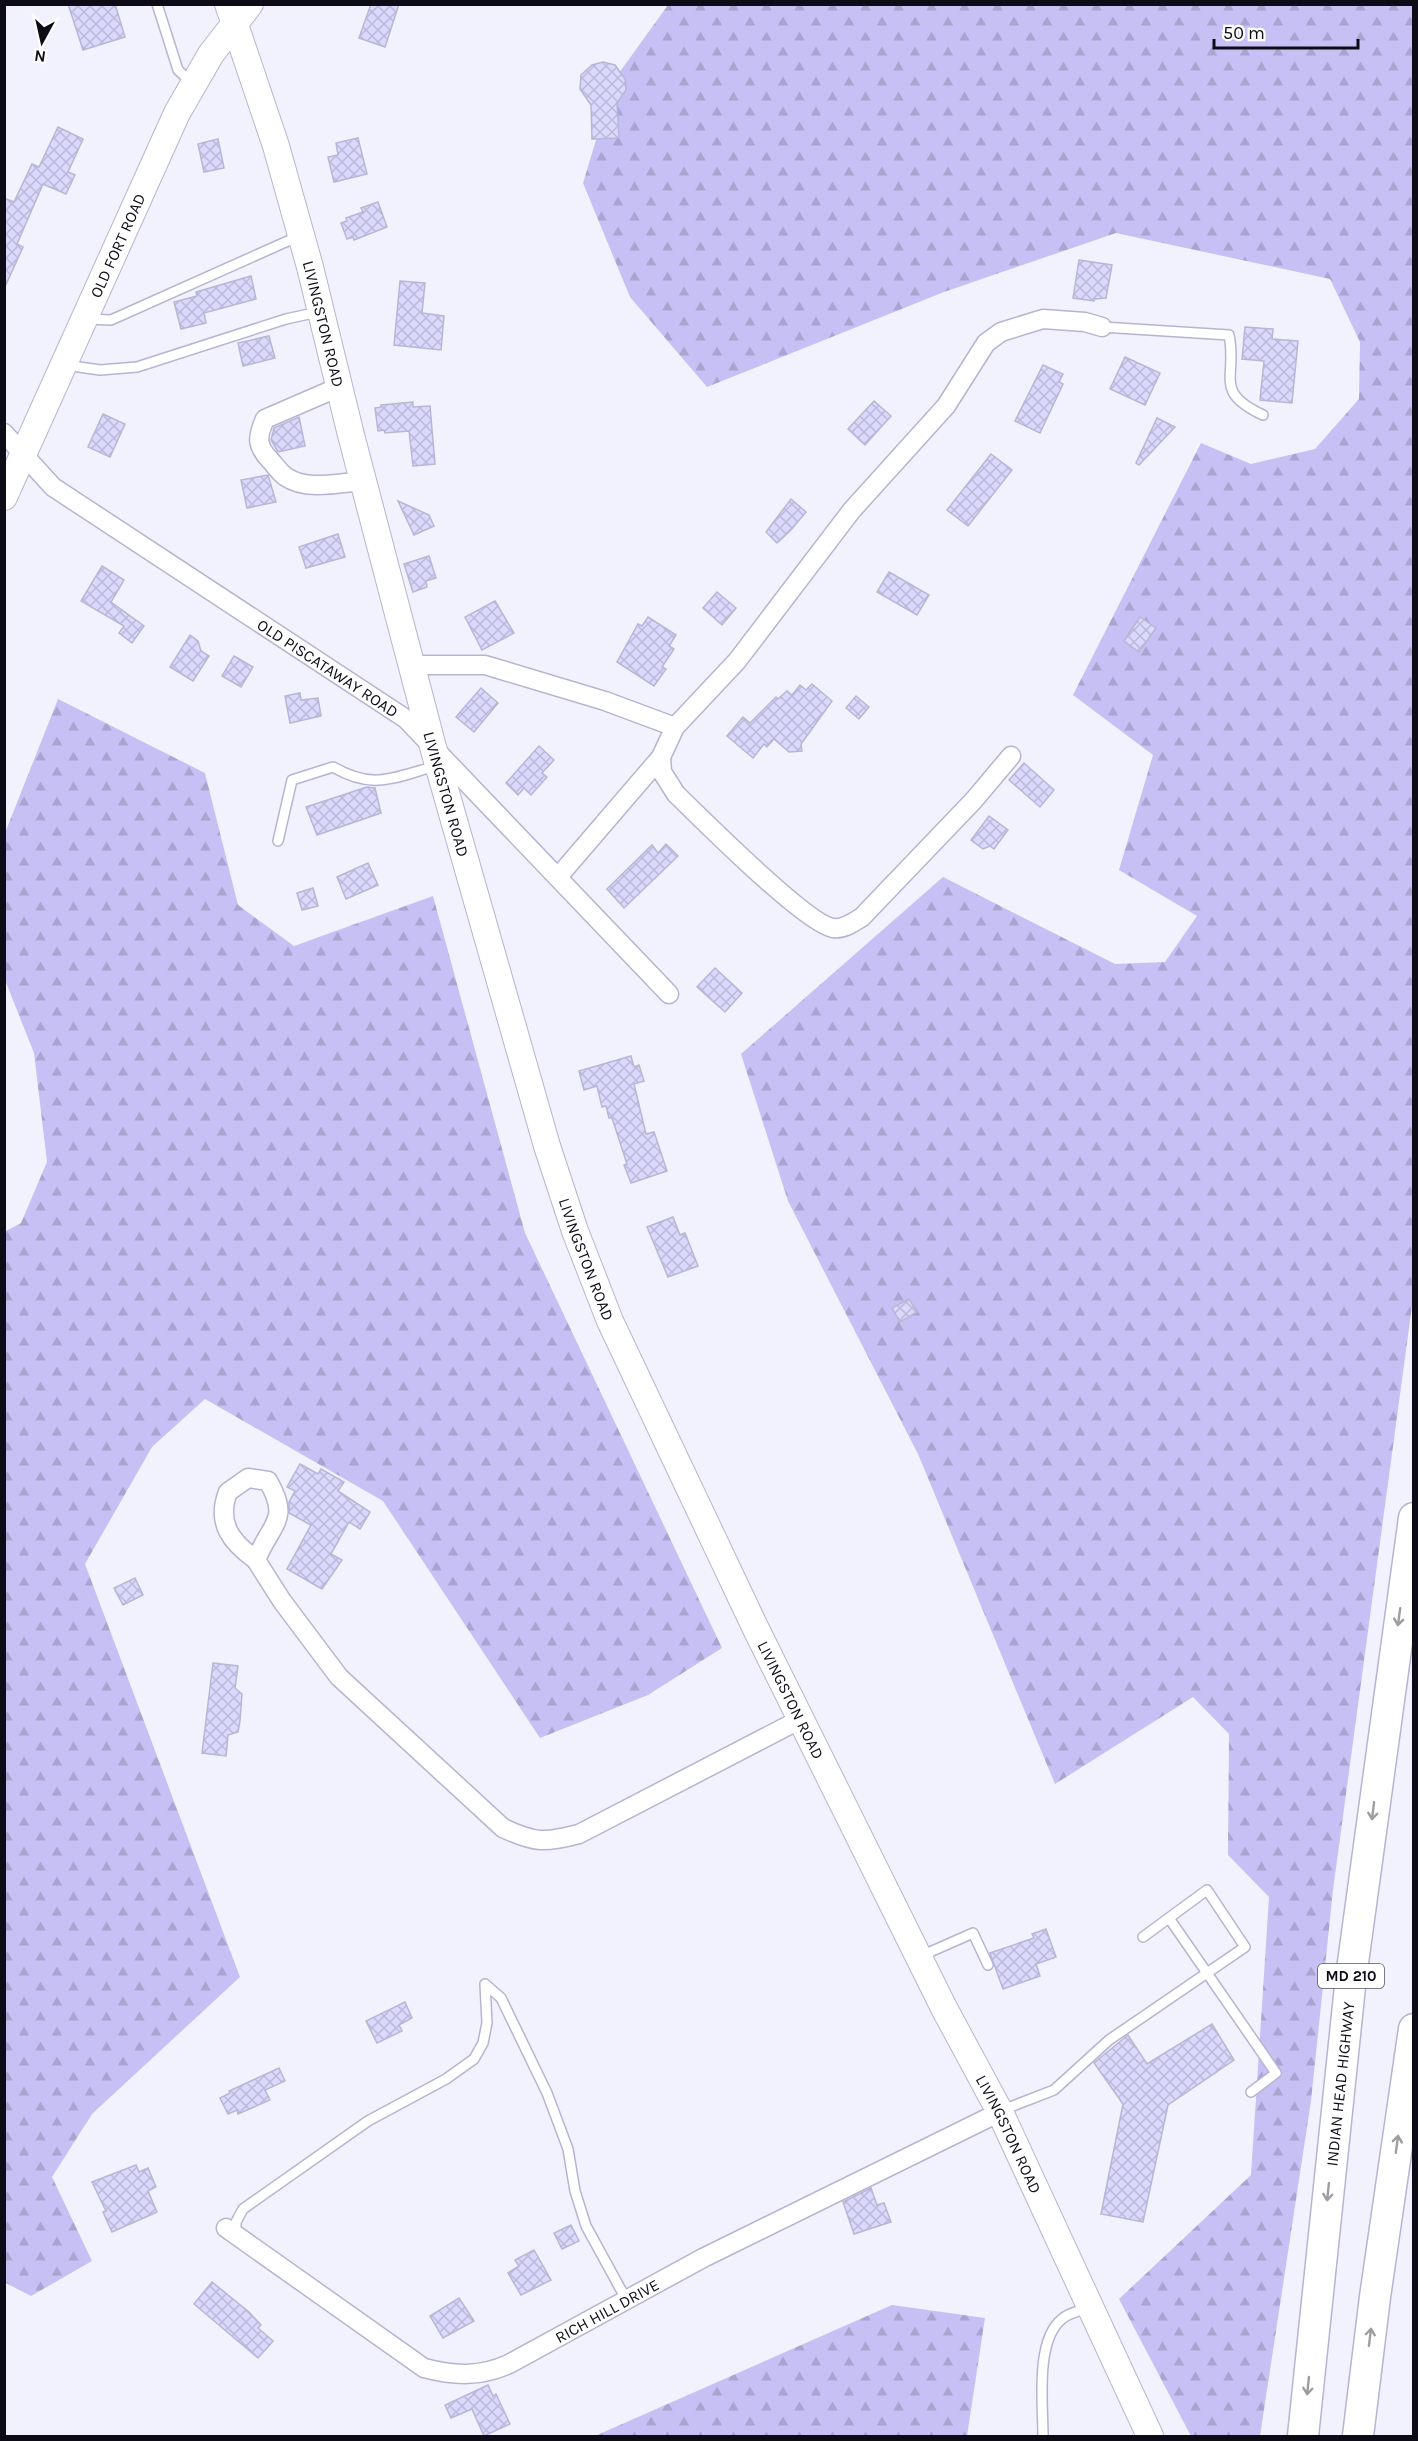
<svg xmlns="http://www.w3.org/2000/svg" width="1418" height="2441" viewBox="0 0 1418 2441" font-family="Karla,sans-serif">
  <defs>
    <pattern id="forest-firs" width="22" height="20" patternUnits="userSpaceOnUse" patternTransform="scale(1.5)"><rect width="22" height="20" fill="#c6c0f4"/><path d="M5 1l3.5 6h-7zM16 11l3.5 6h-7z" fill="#a9a4d0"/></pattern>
    <pattern id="building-cross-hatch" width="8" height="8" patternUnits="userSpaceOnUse" patternTransform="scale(1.5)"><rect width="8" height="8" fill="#dbd8fd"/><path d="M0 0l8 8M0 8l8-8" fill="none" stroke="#bbb8d8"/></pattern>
  </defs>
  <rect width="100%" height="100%" fill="#f2f1fe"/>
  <g fill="url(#forest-firs)">
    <polygon points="668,5 1413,5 1414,1291 1333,1890 1311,2101 1260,2436 1191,2436 1119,2299 1251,2175 1269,1897 1228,1855 1229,1734 1193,1697 1055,1784 918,1454 788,1201 741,1054 943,877 1115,964 1165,962 1197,916 1119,870 1153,755 1073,695 1201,443 1251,464 1315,449 1359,399 1360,342 1330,279 1116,233 944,292 707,387 630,297 583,183 614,80"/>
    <polygon points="58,699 205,773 238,905 294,946 433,896 525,1233 722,1648 648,1695 540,1738 383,1501 205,1399 152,1447 85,1564 240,1977 92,2114 52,2177 92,2261 31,2296 4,2282 4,1232 21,1223 47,1162 34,1053 5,980 5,833"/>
    <polygon points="892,2305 985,2318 967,2436 595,2436"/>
  </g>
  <g fill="url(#building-cross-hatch)" stroke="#b9b6d5" stroke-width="1.5">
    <polygon points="68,4 115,4 125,37 83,50"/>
    <polygon points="371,4 399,4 385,47 359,38"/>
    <polygon points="603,62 615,65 625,79 626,90 617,103 619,138 592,139 591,105 580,89 581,75 592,65"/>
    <polygon points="58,127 83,139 68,172 75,175 66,194 43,184 17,244 23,247 4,289 4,198 14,202 32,164 39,167"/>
    <polygon points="358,138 367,174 334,182 328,157 338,155 336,143"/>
    <polygon points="218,139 224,168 204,172 198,144"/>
    <polygon points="378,202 387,227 354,240 353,237 347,239 341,223 347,221 346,218 363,212 361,208"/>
    <polygon points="1079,260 1112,265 1106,298 1095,299 1094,301 1073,298"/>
    <polygon points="251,276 256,299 204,313 206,323 181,329 174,302 197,296 196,292"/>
    <polygon points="400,281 425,283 422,313 444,316 441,350 394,345"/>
    <polygon points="1245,327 1273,329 1272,339 1298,341 1292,403 1260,400 1264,361 1242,359"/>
    <polygon points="269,336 275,358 243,366 238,343"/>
    <polygon points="1125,357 1160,373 1145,405 1110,389"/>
    <polygon points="1043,365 1063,374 1059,382 1063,384 1040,433 1015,421"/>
    <polygon points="874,401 891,416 865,445 848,429"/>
    <polygon points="413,402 413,407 430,406 435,464 413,466 409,431 385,433 384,430 378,431 375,408 381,407 381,405"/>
    <polygon points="103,414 125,424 110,457 88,447"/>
    <polygon points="299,417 305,446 278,452 271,440 274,428"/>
    <polygon points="1157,418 1175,427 1139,465 1136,463"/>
    <polygon points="991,454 1012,470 968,526 947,510"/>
    <polygon points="268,475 276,502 247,508 241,480"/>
    <polygon points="791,499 806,512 790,531 777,543 766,532"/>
    <polygon points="398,501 429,515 434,526 414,535"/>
    <polygon points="338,534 345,557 306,568 299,547"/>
    <polygon points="429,556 436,578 426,581 427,587 413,592 404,564"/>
    <polygon points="102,566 124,580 111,602 144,626 132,643 119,633 124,626 81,601"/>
    <polygon points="889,572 929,595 917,615 877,592"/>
    <polygon points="717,592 736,608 722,625 703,608"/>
    <polygon points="495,601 514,633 482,650 465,617"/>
    <polygon points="648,617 676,635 669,646 674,649 662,667 666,669 654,686 617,662 638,624 642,626"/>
    <polygon points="1140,617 1156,628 1139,652 1124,641"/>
    <polygon points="190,635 198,641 201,651 209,656 193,681 170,667"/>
    <polygon points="234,656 253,667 241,687 222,676"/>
    <polygon points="812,684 832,701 801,744 802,751 789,752 774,739 767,747 764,744 753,758 727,736 743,717 750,723 776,697 778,699 787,691 792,695 800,685 806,690"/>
    <polygon points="481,688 498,703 474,732 456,717"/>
    <polygon points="300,693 301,700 318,698 321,716 290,723 285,696"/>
    <polygon points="856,696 869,707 859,719 846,708"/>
    <polygon points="539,746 554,760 542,773 547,777 531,795 524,788 518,795 506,783"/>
    <polygon points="1024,763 1054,790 1040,807 1009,780"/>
    <polygon points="367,787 375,788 381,813 317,835 306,807"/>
    <polygon points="989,816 1008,830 994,849 990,846 983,849 971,840"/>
    <polygon points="666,844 678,856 624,908 607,889 652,845 658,853"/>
    <polygon points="368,863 378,885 346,899 337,877"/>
    <polygon points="313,888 318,906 302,910 297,893"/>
    <polygon points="715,968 742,993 725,1012 697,987"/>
    <polygon points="631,1056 634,1067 639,1065 644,1081 634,1084 646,1134 654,1132 667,1171 631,1183 624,1165 627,1164 612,1118 609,1118 606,1106 602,1107 597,1086 584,1090 579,1071"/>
    <polygon points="673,1217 680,1235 685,1233 698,1266 668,1277 647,1227"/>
    <polygon points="909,1299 917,1312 900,1322 892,1308"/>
    <polygon points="300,1464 318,1474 321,1469 344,1482 338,1491 370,1512 360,1529 349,1522 331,1554 342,1560 322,1589 287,1569 311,1525 289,1513 289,1502 295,1491 287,1487"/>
    <polygon points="135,1578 143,1595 123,1605 114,1588"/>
    <polygon points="213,1663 238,1666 235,1688 242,1694 240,1721 238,1732 228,1735 226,1756 202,1753"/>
    <polygon points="1046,1929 1056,1957 1036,1964 1040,1976 1003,1989 990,1953 1034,1938 1032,1934"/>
    <polygon points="405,2002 412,2018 399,2025 402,2031 377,2043 366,2021"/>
    <polygon points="1212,2024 1234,2060 1168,2105 1143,2222 1101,2214 1123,2104 1094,2063 1128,2035 1147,2064"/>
    <polygon points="279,2068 285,2081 265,2090 270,2100 238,2114 237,2110 228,2114 220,2098 230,2093 229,2091"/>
    <polygon points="136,2165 139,2172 148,2168 156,2187 148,2191 157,2212 112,2232 103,2212 106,2211 92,2182"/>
    <polygon points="871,2188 877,2205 884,2203 891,2222 854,2234 843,2202"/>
    <polygon points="571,2225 579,2241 562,2249 554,2233"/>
    <polygon points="534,2250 551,2280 521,2295 508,2273 519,2266 515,2260"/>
    <polygon points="212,2282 249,2312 261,2325 258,2328 273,2341 258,2358 194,2304"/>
    <polygon points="459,2298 474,2321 443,2338 430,2316"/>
    <polygon points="488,2385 493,2396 496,2394 510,2424 484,2436 472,2409 451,2418 445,2405"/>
  </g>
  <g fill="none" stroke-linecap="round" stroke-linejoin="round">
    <defs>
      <g id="service">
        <polyline points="157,4 178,70 191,82"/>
        <polyline points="87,319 111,320 299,236"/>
        <path d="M1102 327 1229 335C1238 377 1212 391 1263 415"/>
        <polyline points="65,365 100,370 137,367 286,319 318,312"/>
        <path d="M278 841 292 780 333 767C375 791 393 777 437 766"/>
        <polyline points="1169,1918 1276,2073 1251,2092"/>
        <polyline points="921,1956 973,1933 988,1965"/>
        <polyline points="1000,2111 1054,2090 1109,2040 1245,1947 1207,1890 1143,1937"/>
        <polyline points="236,2235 236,2222 243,2209 368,2121 446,2079 474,2059 483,2043 487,2023 485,1984 501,1998 547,2093 568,2149 575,2191 586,2226 626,2299"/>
        <path d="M1043 2436C1043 2405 1035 2340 1062 2319 1068 2313 1080 2311 1088 2308"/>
      </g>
      <g id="minor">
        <path d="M339 387 265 419C257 437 256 445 270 460 275 465 279 472 286 477 307 491 339 483 363 481"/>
        <path id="s1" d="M4 433 53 487 406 719 669 994"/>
        <polyline points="414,665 485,665 605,701 675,727"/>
        <path d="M1011 756 974 800 862 917C854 922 843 930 833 928 806 924 702 819 676 794L662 772 661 757 675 727 737 661 852 510 946 406 986 343 1001 332 1043 319 1085 322 1102 327"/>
        <polyline points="558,877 661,757"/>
        <path d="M248 1478 268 1481C291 1520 271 1523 256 1560 231 1542 216 1523 228 1492Z"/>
        <path d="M256 1560 282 1601 339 1677 503 1828C535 1843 545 1843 579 1834L801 1719"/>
        <path id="s2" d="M226 2228 424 2368C455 2376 480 2377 509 2364L703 2258 1000 2112"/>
      </g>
      <g id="secondary">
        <path id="s3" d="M228 4 276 146 310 267 351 435 433 747 547 1146 575 1231 610 1321 755 1627 944 2008 1000 2112 1150 2436"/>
        <path id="s4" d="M4 497 177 113 211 54 250 4"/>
      </g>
      <g id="trunk">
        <path id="s5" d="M1303 2436 1351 1977 1414 1518"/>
        <polyline points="1358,2436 1375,2297 1414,2029"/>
      </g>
    </defs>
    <use href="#service" stroke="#b7b4d3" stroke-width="12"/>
    <use href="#minor" stroke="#b7b4d3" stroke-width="21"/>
    <use href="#secondary" stroke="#b7b4d3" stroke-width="28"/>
    <use href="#trunk" stroke="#b7b4d3" stroke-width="33"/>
    <use href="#service" stroke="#fff" stroke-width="9"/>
    <use href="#minor" stroke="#fff" stroke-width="18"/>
    <use href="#secondary" stroke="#fff" stroke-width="26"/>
    <use href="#trunk" stroke="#fff" stroke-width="30"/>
  </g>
  <defs><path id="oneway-shaft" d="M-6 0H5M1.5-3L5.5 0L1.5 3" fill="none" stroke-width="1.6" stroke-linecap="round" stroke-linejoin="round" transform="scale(1.5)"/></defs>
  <g stroke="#9e9ea2">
    <use href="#oneway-shaft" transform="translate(1399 1617) rotate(98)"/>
    <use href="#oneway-shaft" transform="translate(1373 1811) rotate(97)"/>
    <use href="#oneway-shaft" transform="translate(1397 2144) rotate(-82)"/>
    <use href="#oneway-shaft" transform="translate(1328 2192) rotate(96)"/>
    <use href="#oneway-shaft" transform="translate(1370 2337) rotate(-83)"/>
    <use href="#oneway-shaft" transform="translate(1308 2386) rotate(96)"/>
  </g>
  <g text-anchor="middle" stroke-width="4.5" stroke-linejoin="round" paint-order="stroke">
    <rect fill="#fff" stroke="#56555c" stroke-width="1.5" x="1318" y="1964" width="66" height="24" rx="4.5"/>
    <g font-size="15" font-weight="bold" fill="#0d0c16">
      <text x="1351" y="1981">MD 210</text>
    </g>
    <g font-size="16" fill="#0d0c16" stroke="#fff">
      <text dy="6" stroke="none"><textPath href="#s4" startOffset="276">OLD FORT ROAD</textPath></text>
      <text dy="6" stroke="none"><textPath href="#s3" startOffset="334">LIVINGSTON ROAD</textPath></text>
      <text dy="6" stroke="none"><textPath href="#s1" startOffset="402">OLD PISCATAWAY ROAD</textPath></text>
      <text dy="6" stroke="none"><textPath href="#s3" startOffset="820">LIVINGSTON ROAD</textPath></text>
      <text dy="6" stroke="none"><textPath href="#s3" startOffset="1306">LIVINGSTON ROAD</textPath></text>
      <text dy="6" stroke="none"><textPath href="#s3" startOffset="1792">LIVINGSTON ROAD</textPath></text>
      <text dy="6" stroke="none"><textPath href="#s5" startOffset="354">INDIAN HEAD HIGHWAY</textPath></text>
      <text dy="6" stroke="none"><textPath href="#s3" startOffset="2278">LIVINGSTON ROAD</textPath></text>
      <text dy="6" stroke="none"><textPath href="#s2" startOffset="441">RICH HILL DRIVE</textPath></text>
    </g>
  </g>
  <rect width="1418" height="2441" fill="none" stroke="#0d0c16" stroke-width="12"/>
  <g transform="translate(42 42) rotate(188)" stroke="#ffffff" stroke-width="4.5" paint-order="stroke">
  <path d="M0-4.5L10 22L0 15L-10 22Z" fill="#0d0c16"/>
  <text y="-9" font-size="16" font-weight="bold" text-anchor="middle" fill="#0d0c16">N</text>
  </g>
  <path d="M1214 39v9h144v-9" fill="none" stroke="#0d0c16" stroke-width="3"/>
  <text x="1223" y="39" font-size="18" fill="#0d0c16" stroke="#ffffff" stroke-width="4.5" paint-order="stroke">50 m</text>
</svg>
